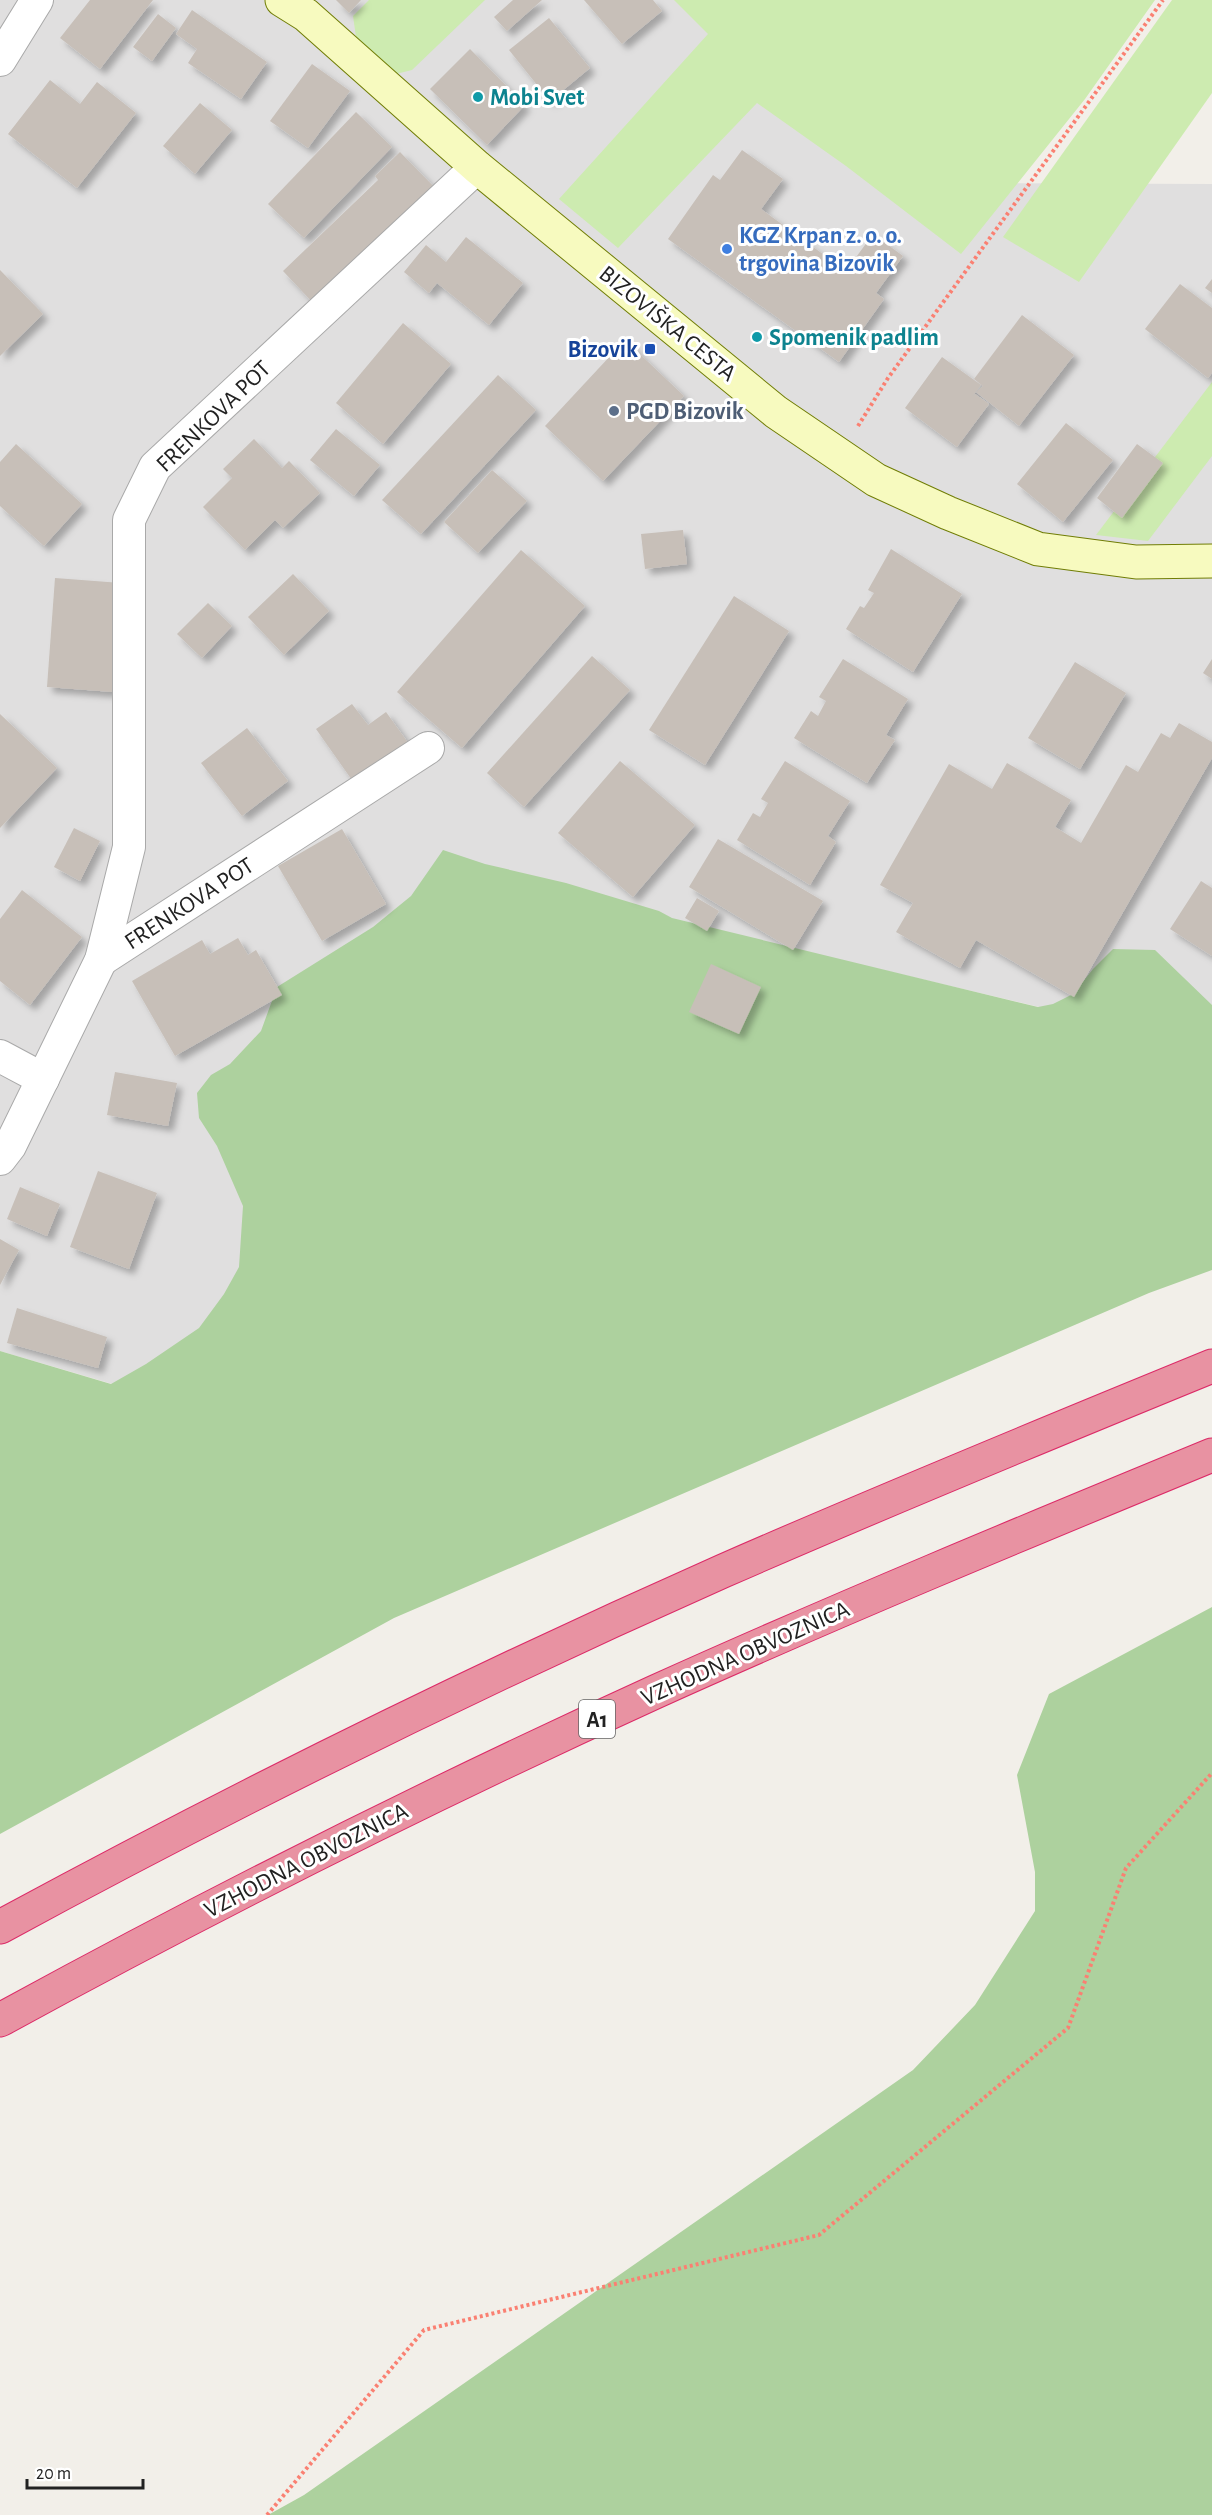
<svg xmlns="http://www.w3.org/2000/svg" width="1212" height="2515" viewBox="0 0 1212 2515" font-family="'Alegreya Sans',sans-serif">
  <defs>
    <filter id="shadow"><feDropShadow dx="5.5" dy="5.5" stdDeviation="3" flood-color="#0004"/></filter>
  </defs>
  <rect width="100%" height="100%" fill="#f2efe9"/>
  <polygon fill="#e0dfdf" points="0,0 766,0 932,183 1212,184 1212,1048 845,961 285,1244 136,1391 0,1351"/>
  <g fill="#cdebb0">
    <polygon points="369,0 485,0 412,70 396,74 356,37 353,16"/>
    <polygon points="674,0 1155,0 1085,99 961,254 846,166 757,103 618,248 559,199 708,34"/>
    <polygon points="1172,0 1212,0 1212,93 1079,282 1003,237"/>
    <polygon points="1212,382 1212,456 1148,541 1096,535"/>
  </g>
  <g fill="#add19e">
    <polygon points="443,850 485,864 566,883 659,911 672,918 1038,1007 1053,1004 1073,994 1093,969 1113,949 1155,950 1212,1005 1212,1270 1149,1293 394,1618 0,1834 0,1351 111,1384 146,1364 199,1328 224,1294 239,1267 243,1206 217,1146 199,1118 197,1093 211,1075 230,1064 261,1031 277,987 373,927 411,896"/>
    <polygon points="1212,1607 1212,2515 268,2515 304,2495 913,2070 975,2005 1035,1911 1035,1872 1017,1775 1049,1694"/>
  </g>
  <g fill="#c7bfb8" filter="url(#shadow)">
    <polygon points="90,0 153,0 100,69 60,38"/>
    <polygon points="336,0 361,0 349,13"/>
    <polygon points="513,0 542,0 507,31 494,17"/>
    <polygon points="584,0 653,0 662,11 622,44"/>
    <polygon points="192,10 267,62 241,99 188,63 197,49 176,34"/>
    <polygon points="158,14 176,28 152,61 133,47"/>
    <polygon points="549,18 590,68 550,101 509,50"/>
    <polygon points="470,49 525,105 487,145 430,89"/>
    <polygon points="312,64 350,91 308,148 270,121"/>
    <polygon points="50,80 80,104 97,82 136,113 77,188 8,134"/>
    <polygon points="200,103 232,130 195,174 163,146"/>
    <polygon points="356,112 392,147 304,238 268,204"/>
    <polygon points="742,150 783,179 761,209 846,271 873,234 903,256 876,293 884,299 839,362 668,239 713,175 720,180"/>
    <polygon points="400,152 437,190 316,306 283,271 378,180 375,176"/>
    <polygon points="466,237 523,283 489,325 437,283 429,293 404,272 426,245 446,262"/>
    <polygon points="0,270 43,314 0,356"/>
    <polygon points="1212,279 1212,293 1205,288"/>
    <polygon points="1180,284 1212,308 1212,373 1208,378 1145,329"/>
    <polygon points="1022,315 1074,355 1019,426 976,392 983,386 974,379"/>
    <polygon points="403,323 451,364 383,444 336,403"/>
    <polygon points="625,340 684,396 603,481 545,426"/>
    <polygon points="942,357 981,385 972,397 975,394 989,404 957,447 905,408"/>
    <polygon points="498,375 536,410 421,534 382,500"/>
    <polygon points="1066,423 1113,460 1063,522 1017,484"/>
    <polygon points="336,429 380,465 354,496 310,460"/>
    <polygon points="254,439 282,468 289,461 320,493 283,528 275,520 245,550 203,507 232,478 223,469"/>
    <polygon points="16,444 82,504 44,546 0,506 0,462"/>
    <polygon points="1137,444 1163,463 1122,518 1097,498"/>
    <polygon points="492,470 527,501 478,553 444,522"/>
    <polygon points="683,530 687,564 645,569 641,534"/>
    <polygon points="891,549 962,594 913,672 846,629 860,606 864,608 874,593 868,590"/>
    <polygon points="521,550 585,606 462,748 397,692"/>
    <polygon points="293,574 329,611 284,655 248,617"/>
    <polygon points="55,578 121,583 113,692 47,687"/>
    <polygon points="734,596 789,631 705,765 649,730"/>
    <polygon points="208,603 232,626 202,658 177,634"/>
    <polygon points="592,656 630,690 524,807 487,773"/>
    <polygon points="843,659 908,699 886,735 895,740 867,783 794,738 811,711 818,716 826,701 819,697"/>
    <polygon points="1212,659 1212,679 1203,673"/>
    <polygon points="1075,662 1126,693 1080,769 1028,738"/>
    <polygon points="352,704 368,725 386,712 414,751 359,790 316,729"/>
    <polygon points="0,714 57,768 0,828"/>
    <polygon points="1179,723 1212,742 1212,758 1074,997 976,940 960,968 896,932 913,903 880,885 949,764 992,789 1007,763 1071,800 1055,827 1081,843 1126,765 1138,772 1161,733 1170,738"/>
    <polygon points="247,728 288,781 242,816 201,763"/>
    <polygon points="620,761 695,825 633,897 558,833"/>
    <polygon points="785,761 850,801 828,836 836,842 810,885 737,840 753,813 760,817 768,803 761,799"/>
    <polygon points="74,828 100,841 80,881 54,867"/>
    <polygon points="342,829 386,904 322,941 278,866"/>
    <polygon points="718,839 823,901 793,950 689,887"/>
    <polygon points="1201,881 1212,888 1212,956 1170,929"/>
    <polygon points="22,890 82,937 30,1005 0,981 0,919"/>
    <polygon points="697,898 719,911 707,931 685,918"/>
    <polygon points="238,938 248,955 256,950 282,995 175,1056 132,981 202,940 210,954"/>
    <polygon points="711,964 761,987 739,1034 689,1012"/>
    <polygon points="115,1072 177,1083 168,1126 107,1115"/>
    <polygon points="98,1171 157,1193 129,1269 70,1247"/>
    <polygon points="20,1187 60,1204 47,1236 7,1219"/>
    <polygon points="0,1239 19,1250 0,1285"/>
    <polygon points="17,1308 107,1337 98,1368 7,1343"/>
  </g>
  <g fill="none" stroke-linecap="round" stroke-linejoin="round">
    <defs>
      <g id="street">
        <polyline points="0,60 37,0"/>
        <polyline points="101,960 428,748"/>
        <polyline points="0,1056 43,1079"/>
        <polyline points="0,1159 10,1146 101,960 129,847 129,520 155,467 477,167"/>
      </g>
      <polyline id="secondary" points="282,0 306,15 477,167 776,412 876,480 948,513 1038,549 1136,562 1212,561"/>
      <g id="highway">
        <path d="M0 1927C236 1799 477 1680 723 1571 885 1500 1048 1433 1212 1366"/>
        <path d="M0 2020C214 1903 433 1793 655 1692 839 1609 1025 1532 1212 1455"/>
      </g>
    </defs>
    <use href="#street" stroke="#a9a9a9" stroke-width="34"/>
    <use href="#secondary" stroke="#707d05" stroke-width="35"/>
    <use href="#highway" stroke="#dc2a67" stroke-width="35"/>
    <g stroke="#fa8072" stroke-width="4" stroke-dasharray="3 3" stroke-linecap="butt">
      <polyline points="858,426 888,378 1163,0"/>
      <polyline points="267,2515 424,2330 819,2235 1068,2028 1126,1868 1212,1773"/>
    </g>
    <use href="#street" stroke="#fff" stroke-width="32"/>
    <use href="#secondary" stroke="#f7fabf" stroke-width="33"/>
    <use href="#highway" stroke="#e892a2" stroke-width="33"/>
  </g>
  <g fill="#0f9aa8" stroke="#fff" stroke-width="2">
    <circle cx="478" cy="97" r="6"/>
    <circle cx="757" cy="337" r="6"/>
  </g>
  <circle fill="#3f7fe0" stroke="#fff" stroke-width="2" cx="727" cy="249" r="6"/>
  <rect fill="#1a4fb4" stroke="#fff" stroke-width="2" x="644" y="343" width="12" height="12" rx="3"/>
  <circle fill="#5c6f8a" stroke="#fff" stroke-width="2" cx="614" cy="411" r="6"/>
  <g text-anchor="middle" stroke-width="6" stroke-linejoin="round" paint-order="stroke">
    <rect fill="#fff" stroke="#646464" stroke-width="1.5" x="579" y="1700" width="36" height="38" rx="4.5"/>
    <g font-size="22" font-weight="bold" fill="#222">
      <text x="597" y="1727">A1</text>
    </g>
    <g font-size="24" font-weight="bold" fill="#0d838f" stroke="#fff" text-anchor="start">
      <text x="490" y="105">Mobi Svet</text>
      <text x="769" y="345">Spomenik padlim</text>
    </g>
    <g font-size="24" font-weight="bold" fill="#366cbe" stroke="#fff" text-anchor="start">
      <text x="739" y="243">KGZ Krpan z. o. o.<tspan x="739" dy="28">trgovina Bizovik</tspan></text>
    </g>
    <g font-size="24" fill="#222" stroke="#fff">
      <text transform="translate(668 323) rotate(39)" y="8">BIZOVIŠKA CESTA</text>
      <text transform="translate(213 416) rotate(-44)" y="8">FRENKOVA POT</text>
      <text transform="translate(189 903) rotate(-33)" y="8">FRENKOVA POT</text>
      <text transform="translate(745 1653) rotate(-24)" y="8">VZHODNA OBVOZNICA</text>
      <text transform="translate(306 1860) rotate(-27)" y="8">VZHODNA OBVOZNICA</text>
    </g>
    <g font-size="24" font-weight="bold" fill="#164399" stroke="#fff" text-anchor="end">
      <text x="638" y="357">Bizovik</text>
    </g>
    <g font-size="24" font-weight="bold" fill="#4e5e75" stroke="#fff" text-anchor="start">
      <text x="626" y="419">PGD Bizovik</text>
    </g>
  </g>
  <path d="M27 2479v9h116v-9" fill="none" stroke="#222222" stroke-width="3"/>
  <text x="36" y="2479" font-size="18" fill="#222222" stroke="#ffffff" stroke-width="4.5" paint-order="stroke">20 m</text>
</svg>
